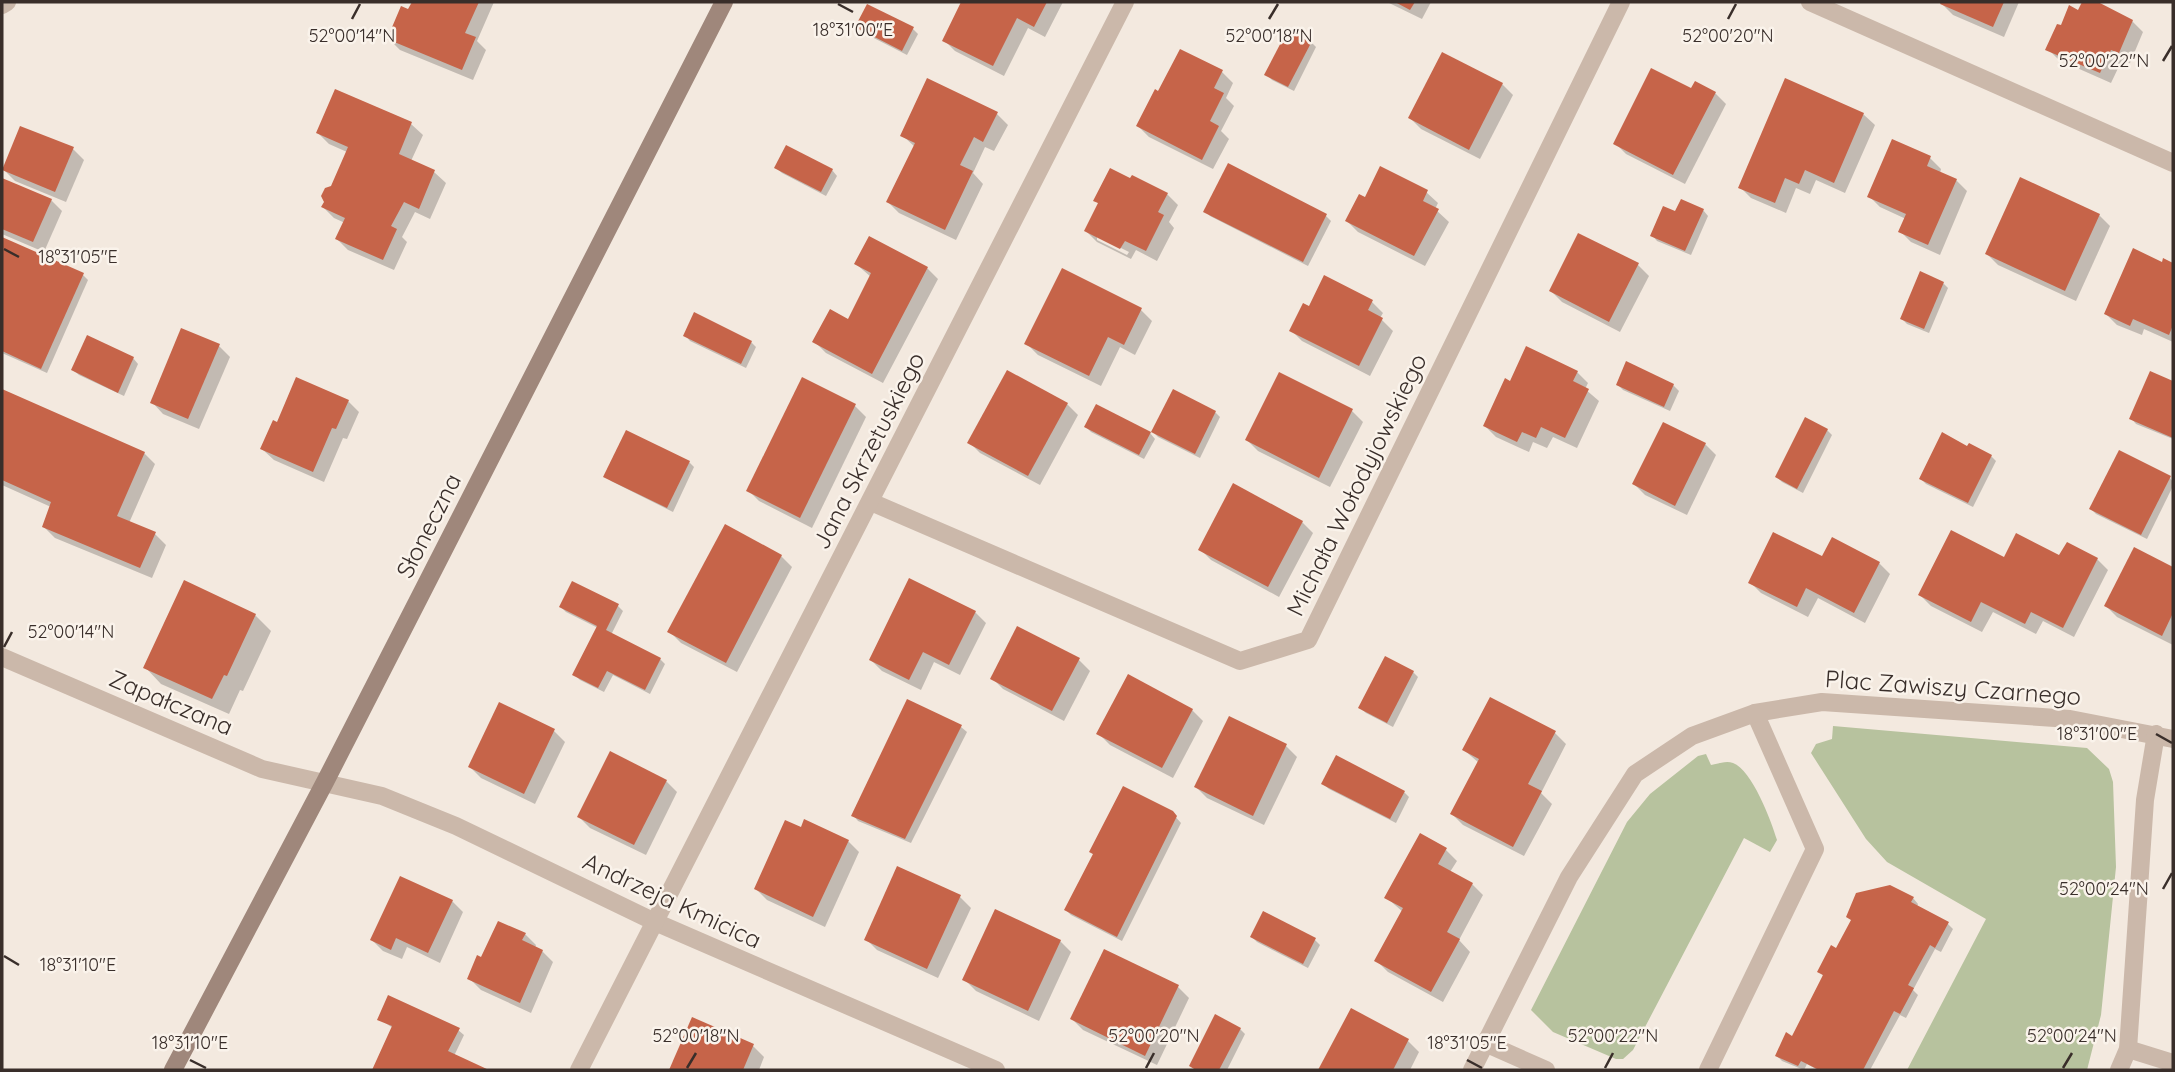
<svg xmlns="http://www.w3.org/2000/svg" width="2175" height="1072" viewBox="0 0 2175 1072" font-family="Quicksand,sans-serif">
  <rect width="100%" height="100%" fill="#f3e9df"/>
  <g fill="#b7c29e">
    <polygon points="1833,726 2087,748 2109,769 2113,782 2116,867 2101,1015 2087,1070 1907,1070 1986,919 1887,862 1866,839 1811,753 1816,744 1832,739"/>
    <path d="M1706 754 1711 765C1718 764 1726 760 1733 763 1752 770 1771 820 1777 840L1770 852 1744 838 1633 1050 1623 1059H1616L1553 1032 1531 1010 1627 822 1650 794 1698 756Z"/>
  </g>
  <g fill="#0003" fill-rule="evenodd">
    <polygon points="413,2 494,2 477,41 486,50 473,80 400,50 389,39 409,11"/>
    <polygon points="963,2 983,3 1063,2 1045,37 1028,28 1004,76 955,51 944,40"/>
    <polygon points="1387,2 1431,2 1422,19"/>
    <polygon points="1943,2 2019,2 2004,37 1953,15 1942,4"/>
    <polygon points="2084,2 2093,2 2132,21 2143,32 2130,63 2122,60 2111,83 2059,60 2048,49 2062,27 2079,12"/>
    <polygon points="857,27 913,29 918,34 907,55 862,32"/>
    <polygon points="1311,42 1316,47 1294,91 1272,80 1267,75"/>
    <polygon points="1181,51 1222,72 1233,83 1226,98 1234,106 1221,131 1229,139 1213,169 1149,137 1138,126 1159,93"/>
    <polygon points="1502,84 1513,95 1480,159 1421,129 1410,118"/>
    <polygon points="336,91 411,124 423,135 411,161 434,172 446,183 430,219 415,212 402,237 407,242 394,270 348,250 337,239 345,223 334,218 323,207 347,152 329,144 318,133"/>
    <polygon points="1715,93 1726,104 1685,184 1626,154 1615,143"/>
    <polygon points="997,114 1008,125 994,151 985,147 973,173 983,184 956,240 899,213 888,202 915,147 902,135"/>
    <polygon points="1863,114 1875,125 1845,193 1816,180 1810,194 1796,188 1786,213 1751,198 1740,187"/>
    <polygon points="73,149 84,160 66,202 15,181 4,170"/>
    <polygon points="1930,158 1941,169 1940,173 1956,180 1967,191 1940,255 1911,242 1900,231 1906,219 1880,207 1869,196"/>
    <polygon points="776,168 832,170 837,176 826,196 782,173"/>
    <polygon points="2,180 51,200 62,211 44,252 2,234"/>
    <polygon points="1426,192 1438,203 1435,209 1449,222 1425,266 1358,232 1347,221 1365,199"/>
    <path d="M1167 194 1178 205 1169 222 1174 228 1157 261 1136 250 1131 259 1097 242 1086 231 1099 204 1095 200ZM1097 236 1129 252 1127 255 1097 240Z"/>
    <polygon points="1703,210 1708,216 1691,255 1657,241 1652,235 1676,213"/>
    <polygon points="1205,211 1326,216 1331,221 1308,266 1210,216"/>
    <polygon points="2099,215 2110,226 2076,301 1998,265 1987,254"/>
    <polygon points="2,239 83,275 88,280 47,373 2,353"/>
    <polygon points="2164,261 2173,265 2173,342 2144,329 2142,335 2117,325 2106,314"/>
    <polygon points="856,264 927,268 938,279 883,383 826,353 815,342 848,321 871,277"/>
    <polygon points="1638,265 1649,276 1620,332 1562,302 1551,291"/>
    <polygon points="1325,278 1372,302 1383,313 1380,318 1393,331 1370,376 1302,341 1291,330 1310,308"/>
    <polygon points="1943,283 1948,288 1929,333 1907,324 1902,319"/>
    <polygon points="1141,310 1152,321 1135,355 1120,347 1101,386 1038,355 1027,344"/>
    <polygon points="685,335 751,342 756,347 746,368 690,341"/>
    <polygon points="219,346 230,357 199,429 163,414 152,402"/>
    <polygon points="133,358 138,364 124,396 79,375 73,370"/>
    <polygon points="1627,364 1673,385 1679,391 1670,411 1623,390 1618,385"/>
    <polygon points="1577,372 1588,383 1585,389 1599,401 1577,448 1553,437 1547,448 1533,442 1529,452 1496,437 1485,426 1511,383"/>
    <polygon points="2151,373 2173,383 2173,439 2136,424 2131,418"/>
    <polygon points="1280,374 1352,411 1363,422 1330,487 1258,451 1247,440"/>
    <polygon points="803,380 855,406 866,417 812,528 759,501 748,490"/>
    <polygon points="2,391 144,453 155,464 129,523 155,534 166,545 152,578 55,538 44,527 51,507 2,485"/>
    <polygon points="348,401 359,412 347,439 343,438 324,482 274,460 262,449 278,424"/>
    <polygon points="1067,404 1078,415 1040,485 980,453 969,442"/>
    <polygon points="1215,412 1220,417 1200,458 1158,437 1153,432"/>
    <polygon points="1086,427 1150,433 1155,439 1144,459 1091,432"/>
    <polygon points="1827,430 1832,435 1803,493 1782,482 1777,477"/>
    <polygon points="1705,444 1716,455 1687,515 1645,495 1634,484"/>
    <polygon points="1968,448 1991,456 1996,461 1973,507 1926,484 1921,479"/>
    <polygon points="689,462 694,467 673,512 611,481 606,476"/>
    <polygon points="2170,478 2173,482 2173,486 2147,539 2096,514 2091,509"/>
    <polygon points="1302,522 1313,533 1279,597 1211,560 1200,549"/>
    <polygon points="2135,550 2173,569 2173,645 2117,617 2106,606"/>
    <polygon points="781,556 792,567 737,672 681,643 670,632"/>
    <polygon points="2060,557 2097,559 2108,570 2074,637 2043,621 2036,634 1993,612 1982,632 1931,606 1920,595 2005,559"/>
    <polygon points="1879,563 1890,574 1865,623 1818,598 1808,617 1761,593 1750,582"/>
    <polygon points="618,606 623,611 611,635 660,659 665,664 650,694 613,675 604,692 580,680 575,675 598,628 566,612 561,607"/>
    <polygon points="975,612 986,623 960,675 934,662 921,690 882,671 871,660"/>
    <polygon points="255,615 271,631 243,691 240,690 229,714 161,684 145,667"/>
    <polygon points="1079,660 1090,671 1064,721 1003,689 992,678"/>
    <polygon points="1413,672 1418,677 1393,727 1366,713 1360,708"/>
    <polygon points="1490,699 1555,733 1566,744 1541,793 1552,804 1524,856 1463,825 1452,814 1479,763 1464,750"/>
    <polygon points="908,701 961,727 967,732 911,843 858,821 853,815"/>
    <polygon points="1192,710 1203,721 1173,778 1110,745 1099,734"/>
    <polygon points="1230,718 1286,746 1297,757 1264,825 1207,798 1196,787"/>
    <polygon points="554,731 565,742 535,804 481,778 470,767"/>
    <polygon points="666,781 677,792 646,855 590,828 579,817"/>
    <polygon points="1323,784 1404,792 1409,797 1396,823 1329,789"/>
    <polygon points="1172,813 1181,823 1122,941 1071,915 1066,910 1094,855 1091,852"/>
    <polygon points="802,829 848,841 859,852 825,927 767,900 756,889"/>
    <polygon points="1446,850 1457,861 1450,872 1472,884 1483,895 1459,940 1470,952 1443,1002 1388,972 1377,961 1403,912 1387,898"/>
    <polygon points="1890,887 1913,898 1918,904 1917,907 1948,924 1953,929 1941,952 1935,949 1913,990 1918,995 1906,1018 1900,1015 1870,1070 1818,1070 1807,1064 1804,1070 1782,1061 1777,1056 1793,1038 1824,977 1820,972"/>
    <polygon points="960,897 971,908 938,978 877,950 866,939"/>
    <polygon points="452,901 463,912 440,963 407,947 402,959 383,951 372,940"/>
    <polygon points="525,934 536,945 535,948 542,951 553,962 531,1013 481,990 470,979 482,959"/>
    <polygon points="1252,937 1315,940 1320,945 1308,968 1257,942"/>
    <polygon points="1060,941 1071,952 1039,1021 976,991 965,980"/>
    <polygon points="1105,951 1178,987 1189,998 1157,1065 1083,1030 1072,1019"/>
    <polygon points="1351,1011 1408,1041 1419,1052 1410,1070 1320,1070"/>
    <polygon points="379,1019 458,1030 464,1035 454,1056 485,1070 374,1070 393,1028"/>
    <polygon points="693,1020 753,1046 764,1057 759,1070 670,1070"/>
    <polygon points="1240,1029 1245,1034 1227,1070 1195,1070 1191,1066"/>
  </g>
  <g fill="#c66449">
    <polygon points="412,2 479,2 465,33 476,37 462,70 387,39 401,6 408,9"/>
    <polygon points="961,2 1047,2 1034,27 1017,18 993,66 942,41"/>
    <polygon points="1395,2 1415,2 1410,10"/>
    <polygon points="1941,2 2004,2 1993,27 1940,4"/>
    <polygon points="2082,2 2098,2 2133,20 2119,53 2111,50 2100,73 2045,50 2057,24 2061,25 2069,5 2078,10"/>
    <polygon points="867,4 914,27 902,51 855,27"/>
    <polygon points="1288,29 1312,41 1288,87 1264,75"/>
    <polygon points="1180,49 1223,70 1214,88 1224,93 1210,121 1219,126 1202,160 1136,126 1155,89 1158,91"/>
    <polygon points="1442,52 1503,83 1469,150 1408,118"/>
    <polygon points="1651,68 1691,88 1695,81 1716,92 1673,175 1613,144"/>
    <polygon points="927,78 998,112 983,142 974,137 960,165 973,171 945,230 886,202 915,143 900,136"/>
    <polygon points="1785,78 1864,113 1834,183 1805,170 1799,184 1785,178 1775,203 1738,188"/>
    <polygon points="335,89 412,122 399,154 435,170 419,209 404,202 391,226 397,229 383,260 335,239 345,218 321,207 324,202 321,196 325,188 331,186 348,147 316,133"/>
    <polygon points="20,126 74,147 55,192 2,170"/>
    <polygon points="1892,139 1931,156 1927,166 1957,179 1928,245 1898,232 1906,214 1867,197"/>
    <polygon points="786,145 833,169 821,192 774,168"/>
    <polygon points="1228,163 1327,214 1303,262 1203,212"/>
    <polygon points="1380,166 1428,190 1423,201 1439,209 1414,256 1345,221 1359,194 1365,197"/>
    <polygon points="1110,168 1130,178 1132,175 1168,193 1158,212 1164,215 1146,251 1125,241 1120,249 1084,231 1098,203 1093,201"/>
    <polygon points="2020,177 2100,214 2065,291 1985,254"/>
    <polygon points="2,178 52,199 33,242 2,229"/>
    <polygon points="1681,199 1704,209 1685,251 1650,236 1663,206 1675,211"/>
    <polygon points="1578,233 1639,263 1609,322 1549,291"/>
    <polygon points="869,236 928,267 872,374 812,342 830,309 848,319 871,273 854,264"/>
    <polygon points="2,237 84,273 41,369 2,351"/>
    <polygon points="2133,248 2162,262 2163,258 2173,263 2173,325 2169,335 2133,319 2130,326 2104,314"/>
    <polygon points="1062,268 1142,308 1124,345 1108,337 1089,376 1024,344"/>
    <polygon points="1920,271 1944,282 1924,329 1900,319"/>
    <polygon points="1324,275 1373,300 1368,310 1383,318 1359,366 1289,331 1303,303 1309,306"/>
    <polygon points="694,312 752,341 741,364 683,336"/>
    <polygon points="181,328 220,344 188,419 150,403"/>
    <polygon points="87,335 134,357 118,393 71,370"/>
    <polygon points="1526,346 1578,371 1573,381 1589,389 1565,438 1541,427 1536,438 1522,432 1517,442 1483,426 1505,378 1510,381"/>
    <polygon points="1626,361 1674,384 1664,407 1616,385"/>
    <polygon points="1007,370 1068,403 1028,476 967,443"/>
    <polygon points="2150,371 2173,381 2173,438 2129,419"/>
    <polygon points="1279,372 1353,409 1319,478 1245,440"/>
    <polygon points="296,377 349,400 336,429 332,428 313,472 260,449 273,420 277,422"/>
    <polygon points="802,377 856,404 800,518 746,491"/>
    <polygon points="2,389 145,452 117,516 156,532 140,568 42,527 51,502 2,480"/>
    <polygon points="1173,389 1216,411 1195,454 1151,432"/>
    <polygon points="1096,404 1151,432 1139,455 1084,427"/>
    <polygon points="1805,417 1828,429 1797,489 1775,477"/>
    <polygon points="1663,422 1706,443 1675,506 1632,484"/>
    <polygon points="626,430 690,461 667,508 603,477"/>
    <polygon points="1942,432 1967,446 1969,443 1992,455 1968,503 1919,479"/>
    <polygon points="2119,450 2171,476 2141,535 2089,509"/>
    <polygon points="1233,483 1303,521 1268,587 1198,550"/>
    <polygon points="725,524 782,555 726,663 667,632"/>
    <polygon points="1951,530 2004,557 2016,533 2059,555 2067,542 2098,558 2063,628 2031,612 2025,624 1981,602 1971,622 1918,595"/>
    <polygon points="1773,532 1822,556 1832,537 1880,562 1854,613 1806,588 1797,607 1748,583"/>
    <polygon points="2134,547 2173,567 2173,613 2162,636 2104,606"/>
    <polygon points="909,578 976,611 949,665 923,652 909,680 869,660"/>
    <polygon points="184,580 256,614 227,676 224,675 212,699 143,668"/>
    <polygon points="572,581 619,604 606,630 661,658 645,690 607,671 598,688 572,675 597,626 559,607"/>
    <polygon points="1017,626 1080,658 1052,711 990,679"/>
    <polygon points="1385,656 1414,671 1387,723 1358,708"/>
    <polygon points="1128,674 1193,709 1162,768 1096,734"/>
    <polygon points="1490,697 1556,731 1528,784 1542,791 1513,847 1450,814 1479,759 1462,750"/>
    <polygon points="907,699 962,725 905,839 851,816"/>
    <polygon points="499,702 555,729 524,794 468,767"/>
    <polygon points="1229,716 1287,744 1253,816 1194,787"/>
    <polygon points="610,751 667,780 634,845 577,817"/>
    <polygon points="1336,755 1405,791 1390,819 1321,784"/>
    <polygon points="1123,786 1173,811 1177,816 1117,937 1064,910 1093,854 1089,852"/>
    <polygon points="804,819 849,840 813,917 754,889 785,820 801,827"/>
    <polygon points="1420,833 1447,848 1438,864 1473,883 1447,932 1460,939 1431,992 1374,961 1403,908 1384,898"/>
    <polygon points="897,866 961,895 927,969 864,940"/>
    <polygon points="400,876 453,900 428,953 396,938 391,950 370,940"/>
    <polygon points="1890,885 1914,897 1911,902 1949,922 1935,948 1930,945 1908,985 1914,988 1900,1014 1894,1011 1863,1070 1819,1070 1801,1061 1798,1066 1775,1056 1786,1032 1792,1036 1823,975 1817,972 1831,945 1836,948 1851,920 1846,917 1856,893"/>
    <polygon points="995,909 1061,940 1028,1011 962,980"/>
    <polygon points="1263,911 1316,938 1303,964 1250,937"/>
    <polygon points="498,921 526,933 522,940 543,950 520,1003 467,979 477,955 481,957"/>
    <polygon points="1104,949 1179,985 1145,1056 1070,1019"/>
    <polygon points="388,995 460,1028 448,1051 489,1070 372,1070 392,1026 377,1020"/>
    <polygon points="1351,1008 1409,1039 1393,1070 1318,1070"/>
    <polygon points="1215,1014 1241,1028 1219,1070 1196,1070 1189,1066"/>
    <polygon points="692,1017 754,1044 743,1070 669,1070"/>
  </g>
  <g fill="none" stroke-linecap="round" stroke-linejoin="round">
    <g stroke="#cbb8aa" stroke-width="18">
      <polyline points="1485,1043 1546,1070"/>
      <polyline points="1708,1070 1815,849 1755,713"/>
    </g>
    <g stroke="#cbb8aa" stroke-width="18">
      <polyline points="1810,2 2173,163"/>
      <polyline points="2,5 7,2"/>
      <polyline points="871,502 1240,661 1308,640 1621,2"/>
      <polyline points="2,657 262,769 382,796 456,826 655,922 996,1070"/>
      <polyline points="2128,1049 2173,1063"/>
      <polyline points="579,1070 1125,2"/>
      <polyline points="1472,1070 1569,877 1635,774 1692,736 1755,713 1822,702 2070,719 2173,739"/>
      <polyline points="2119,1070 2128,1049 2145,800 2156,734"/>
    </g>
    <polyline stroke="#9f877b" stroke-width="18" points="173,1070 325,782 724,2"/>
  </g>
  <path fill="none" stroke="#392e2a" stroke-width="2.5" d="M838 4 853 12M352 19 360 4M1269 19 1278 4M1728 19 1736 4M2163 61 2172 46M4 249 19 257M4 647 12 632M2156 734 2172 743M2163 889 2172 873M4 956 19 965M190 1060 206 1068M1467 1060 1482 1068M687 1068 696 1053M1146 1068 1154 1053M1605 1068 1613 1053M2063 1068 2072 1053"/>
  <g text-anchor="middle" stroke-width="5" stroke-linejoin="round" paint-order="stroke">
    <g font-size="24" fill="#392e2a" stroke="#faf3eb">
      <text transform="translate(869 451) rotate(-63)" y="8">Jana Skrzetuskiego</text>
      <text transform="translate(1357 485) rotate(-64)" y="8">Michała Wołodyjowskiego</text>
      <text transform="translate(429 526) rotate(-63)" y="8">Słoneczna</text>
      <text transform="translate(1953 688) rotate(4)" y="8">Plac Zawiszy Czarnego</text>
      <text transform="translate(171 703) rotate(23)" y="8">Zapałczana</text>
      <text transform="translate(672 901) rotate(25)" y="8">Andrzeja Kmicica</text>
    </g>
  </g>
  <g font-size="18" text-anchor="middle" fill="#392e2a" stroke="#faf3eb" stroke-width="5" stroke-linejoin="round" paint-order="stroke">
    <text x="853" y="36">18°31'00"E</text>
    <text x="352" y="42">52°00'14"N</text>
    <text x="1269" y="42">52°00'18"N</text>
    <text x="1728" y="42">52°00'20"N</text>
    <text x="2104" y="67">52°00'22"N</text>
    <text x="78" y="263">18°31'05"E</text>
    <text x="71" y="638">52°00'14"N</text>
    <text x="2097" y="740">18°31'00"E</text>
    <text x="2104" y="895">52°00'24"N</text>
    <text x="78" y="971">18°31'10"E</text>
    <text x="696" y="1042">52°00'18"N</text>
    <text x="1154" y="1042">52°00'20"N</text>
    <text x="1613" y="1042">52°00'22"N</text>
    <text x="2072" y="1042">52°00'24"N</text>
    <text x="190" y="1049">18°31'10"E</text>
    <text x="1467" y="1049">18°31'05"E</text>
  </g>
  <rect width="2175" height="1072" fill="none" stroke="#392e2a" stroke-width="7"/>
</svg>
